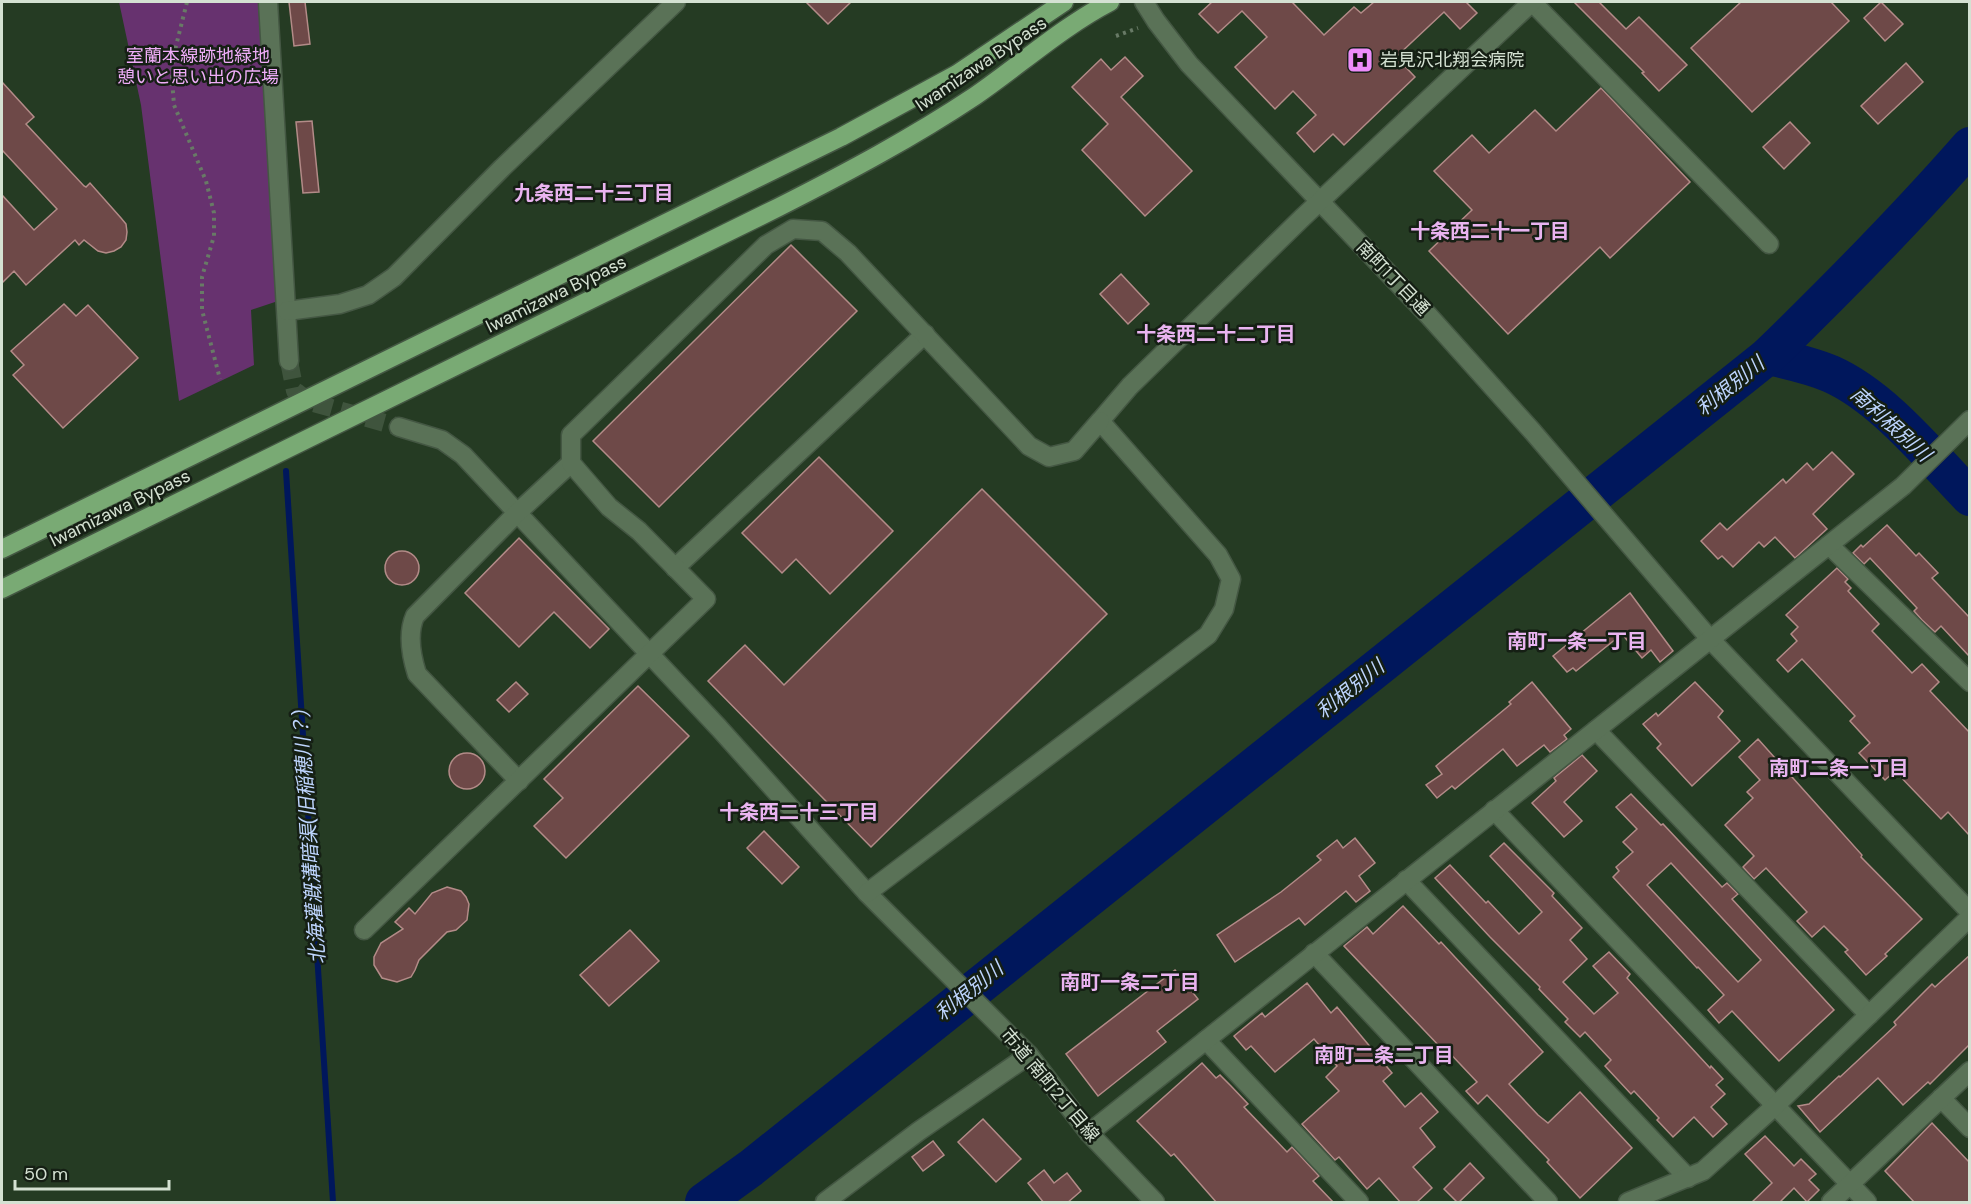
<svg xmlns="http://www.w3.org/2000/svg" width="1971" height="1204" viewBox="0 0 1971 1204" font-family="'DM Sans','Noto Sans JP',sans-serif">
  <rect width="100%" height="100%" fill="#253b23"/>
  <polygon fill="#67326f" points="119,2 258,2 278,301 251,310 254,365 179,401 141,105"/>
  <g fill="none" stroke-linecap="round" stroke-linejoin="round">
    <polyline stroke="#00175c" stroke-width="6" points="286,471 333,1202"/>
    <g stroke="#00175c" stroke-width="38">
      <path d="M1768 356C1790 361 1810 365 1831 374 1883 397 1930 456 1970 497"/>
      <path d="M704 1202 751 1168 1768 356C1838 288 1906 219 1970 146"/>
    </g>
  </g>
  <g fill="#6e4948" stroke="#b38b88" stroke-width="1.5" fill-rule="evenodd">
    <polygon points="289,2 305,2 310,44 294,46"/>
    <polygon points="806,2 851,2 828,24"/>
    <polygon points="1212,2 1292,2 1324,35 1354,7 1361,13 1374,2 1466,2 1477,13 1460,29 1444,12 1396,57 1415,77 1344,145 1333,134 1314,152 1297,133 1316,115 1293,91 1275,109 1235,67 1267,37 1242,11 1218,33 1199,14"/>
    <polygon points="1574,2 1599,2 1626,29 1639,17 1687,65 1659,91 1642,73 1644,72"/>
    <polygon points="1741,2 1831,2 1849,21 1752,112 1691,48"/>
    <polygon points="1881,2 1903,24 1885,41 1864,18"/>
    <polygon points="1125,57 1143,76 1121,97 1192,171 1145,216 1082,150 1108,124 1072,87 1101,59 1111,70"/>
    <polygon points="1906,63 1923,82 1878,124 1861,106"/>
    <polygon points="2,82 34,117 26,124 84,186 86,187 90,183 121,218 126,224 127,232 126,240 121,247 114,251 106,253 98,251 84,240 79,245 75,240 26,285 14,271 2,283 2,195 34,230 57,209 2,150"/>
    <polygon points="1601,88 1690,182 1610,258 1600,247 1508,334 1429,251 1472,210 1434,171 1472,135 1489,153 1535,110 1556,131"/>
    <polygon points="312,121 319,192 303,193 296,122"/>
    <polygon points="1790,122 1810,143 1784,169 1763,147"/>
    <polygon points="791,245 857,311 659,507 593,441"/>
    <polygon points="1121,274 1149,304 1128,324 1100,294"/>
    <polygon points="64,304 76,316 88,305 138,358 63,428 13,375 24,365 11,351"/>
    <polygon points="1832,452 1854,474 1813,514 1827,529 1795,558 1775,537 1764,547 1759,542 1733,567 1722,556 1718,559 1701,541 1720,523 1727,530 1783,479 1786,483 1807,463 1813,470"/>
    <polygon points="819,457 893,531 830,594 796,559 782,573 742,533"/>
    <polygon points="982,489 1107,614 871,847 708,681 745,645 784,685"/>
    <polygon points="1887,525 1916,556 1919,553 1938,573 1932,578 1970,618 1970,657 1941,626 1935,632 1922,620 1914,611 1917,608 1870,558 1864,564 1853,553 1861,545 1863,547"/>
    <polygon points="519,538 609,629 590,648 554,612 519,647 465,593"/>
    <circle cx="402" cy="568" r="17"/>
    <polygon points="1837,568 1848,579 1845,582 1851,588 1848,591 1879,624 1872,631 1912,673 1922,664 1939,682 1930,691 1970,733 1970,836 1948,812 1941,819 1895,771 1885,780 1859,753 1870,743 1850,721 1855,716 1802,659 1788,672 1777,660 1797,641 1791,634 1798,627 1786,615"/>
    <polygon points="1630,593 1673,651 1660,662 1651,650 1642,658 1622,634 1576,671 1573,668 1567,672 1553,656"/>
    <polygon points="516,682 528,694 509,712 497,700"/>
    <polygon points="1532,682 1571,729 1564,735 1567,739 1550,752 1544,745 1517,766 1503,749 1455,789 1452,786 1437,798 1426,785 1442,774 1436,766 1511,704 1509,702"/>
    <polygon points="1695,682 1723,711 1718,717 1740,741 1692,786 1657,748 1661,744 1643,724 1656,713 1658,716"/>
    <polygon points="638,686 689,736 566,858 534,826 563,798 544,779"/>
    <polygon points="1758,739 1862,855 1861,857 1922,919 1885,954 1887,956 1866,975 1845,952 1848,950 1824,926 1812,937 1797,921 1807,912 1766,868 1754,879 1743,867 1754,856 1725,825 1753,798 1747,792 1760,780 1739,757"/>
    <circle cx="467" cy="771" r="18"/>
    <polygon points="1582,755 1597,771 1564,802 1582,821 1564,837 1532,803 1556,781 1554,778"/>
    <path d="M1631 794 1661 825 1663 824 1722 887 1727 883 1738 894 1732 899 1834 1010 1779 1061 1732 1011 1719 1023 1708 1010 1724 995 1698 967 1697 968 1613 877 1619 871 1616 867 1633 852 1623 842 1637 829 1616 807ZM1671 863 1761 960 1738 982 1647 885Z"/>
    <polygon points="764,831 799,867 782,884 747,848"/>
    <polygon points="1355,838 1375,863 1359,876 1370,891 1356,902 1346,891 1305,925 1299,918 1235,962 1217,935 1281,892 1321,860 1317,856 1337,840 1343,848"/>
    <polygon points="1504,843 1554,893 1552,896 1582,928 1570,940 1587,959 1563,982 1594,1014 1618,993 1593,966 1609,952 1630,974 1627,978 1710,1068 1711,1066 1723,1079 1716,1085 1725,1094 1711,1107 1727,1124 1713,1137 1694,1117 1673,1137 1657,1120 1659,1118 1634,1091 1631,1094 1605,1066 1611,1060 1585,1032 1580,1037 1565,1022 1568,1019 1539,989 1540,987 1490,937 1435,878 1450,865 1486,903 1488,901 1519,934 1542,912 1490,856"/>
    <polygon points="447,887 461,891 466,897 469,904 467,920 456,930 447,932 419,960 415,970 411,977 397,982 382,978 374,965 374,957 381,943 403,929 395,922 409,908 415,914 432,893"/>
    <polygon points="1403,906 1439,944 1441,942 1543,1052 1509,1084 1538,1115 1548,1123 1580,1092 1632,1148 1580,1198 1547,1162 1549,1160 1487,1095 1478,1104 1466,1091 1477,1082 1444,1047 1442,1049 1344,946 1367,927 1373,934"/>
    <polygon points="630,930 659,961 609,1006 580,975"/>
    <polygon points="1970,955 1970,1044 1930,1084 1928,1082 1903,1105 1878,1078 1820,1132 1798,1106 1809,1104 1839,1076 1840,1077 1896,1025 1894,1022 1932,984 1935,987"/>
    <polygon points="1175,970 1198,999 1157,1031 1166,1042 1098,1096 1066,1054"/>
    <polygon points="1307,983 1331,1013 1337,1007 1392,1073 1383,1081 1405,1107 1421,1093 1438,1112 1420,1128 1435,1147 1413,1167 1432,1188 1416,1203 1401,1203 1379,1178 1367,1189 1339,1157 1335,1160 1302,1124 1339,1091 1326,1077 1337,1066 1314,1039 1275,1072 1251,1046 1246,1050 1234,1036 1262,1013 1265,1017"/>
    <polygon points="1202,1063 1216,1078 1220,1075 1231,1086 1248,1104 1244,1107 1287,1152 1292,1147 1319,1176 1313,1181 1334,1203 1217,1203 1174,1154 1171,1156 1137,1121"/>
    <polygon points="983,1119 1021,1159 996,1182 958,1142"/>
    <polygon points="1932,1123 1970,1163 1970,1203 1915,1203 1885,1171"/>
    <polygon points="1765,1136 1794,1166 1801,1159 1816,1174 1809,1180 1819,1190 1807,1202 1794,1188 1779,1203 1751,1203 1772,1183 1745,1154"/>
    <polygon points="933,1141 944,1155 923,1171 912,1157"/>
    <polygon points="1470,1163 1484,1178 1458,1203 1444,1189"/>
    <polygon points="1044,1170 1054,1183 1067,1173 1081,1191 1067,1203 1044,1203 1028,1183"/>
  </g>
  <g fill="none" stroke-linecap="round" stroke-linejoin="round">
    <polyline stroke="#3f543d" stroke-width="18" stroke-dasharray="18 9" stroke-linecap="butt" points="289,361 295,391 310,402 399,427"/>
    <defs>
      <g id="minor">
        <polyline points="268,2 289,361"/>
        <polyline points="1144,2 1156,21 1189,64 1429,316 1533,432 1710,639 1970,912"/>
        <polyline points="1532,2 1769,244"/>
        <polyline points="287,311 340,304 368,295 394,277 502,168 676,2"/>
        <polyline points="399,427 442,440 463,455 719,728 867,893 1029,1055 1089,1133 1155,1202"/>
        <polyline points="1829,545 1970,682"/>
        <polyline points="675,568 925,334"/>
        <polyline points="1596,730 1869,1015"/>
        <path d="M519 781 417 674C411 655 407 634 415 616L517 513 571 463"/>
        <polyline points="1494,810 1867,1202"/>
        <polyline points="1406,880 1688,1178"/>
        <polyline points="867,893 1208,635 1224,609 1231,579 1218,555 1100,421 1130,386 1302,218 1532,2"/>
        <polyline points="364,930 706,599 639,531 609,507 571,463 571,435 766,245 793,229 822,231 848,253 1029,446 1049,457 1074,451 1100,421"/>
        <polyline points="1314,953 1548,1202"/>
        <polyline points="1206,1040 1359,1202"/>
        <polyline points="1941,1098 1970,1128"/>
        <polyline points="1089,1133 1903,486 1970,420"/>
        <polyline points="825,1202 919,1131 1029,1055"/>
        <polyline points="1628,1202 1703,1171 1775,1106 1970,917"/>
        <polyline points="1831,1202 1970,1071"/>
      </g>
      <g id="highway">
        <polyline points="2,549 841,137 957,74 1064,2"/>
        <path d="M2 589 779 207C846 173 912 138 975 96 1020 65 1062 27 1110 2"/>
      </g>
    </defs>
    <use href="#minor" stroke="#445743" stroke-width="21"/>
    <use href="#highway" stroke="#445743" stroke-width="21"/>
    <g stroke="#687a66" stroke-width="4" stroke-dasharray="3 4.5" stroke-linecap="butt">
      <polyline points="187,2 174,54 172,79 174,105 206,181 214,213 214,236 202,277 202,310 220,379"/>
      <polyline points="1116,36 1138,28"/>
    </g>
    <use href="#minor" stroke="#5a7257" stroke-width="18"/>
    <use href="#highway" stroke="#79aa74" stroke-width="18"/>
  </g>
  <defs>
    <symbol id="hospital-square" viewBox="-11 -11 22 22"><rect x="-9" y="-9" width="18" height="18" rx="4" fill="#ec8cfa" stroke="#151f14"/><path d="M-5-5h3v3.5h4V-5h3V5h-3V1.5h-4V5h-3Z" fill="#111"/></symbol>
  </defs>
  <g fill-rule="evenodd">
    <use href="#hospital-square" x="1345" y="45" width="30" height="30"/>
  </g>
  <g text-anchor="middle" stroke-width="5" stroke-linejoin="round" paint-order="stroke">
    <g font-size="18" fill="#efadf8" stroke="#151f14">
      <text x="198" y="62">室蘭本線跡地緑地<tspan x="198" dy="21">憩いと思い出の広場</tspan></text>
    </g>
    <g font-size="18" fill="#d4e1d2" stroke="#151f14" text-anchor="start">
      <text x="1380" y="66">岩見沢北翔会病院</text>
    </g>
    <g font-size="18" fill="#d4e1d2" stroke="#151f14">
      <text transform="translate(981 64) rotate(-34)" y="6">Iwamizawa Bypass</text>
      <text transform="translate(1393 278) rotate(46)" y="6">南町1丁目通</text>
      <text transform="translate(556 294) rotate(-26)" y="6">Iwamizawa Bypass</text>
      <text transform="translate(120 508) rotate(-26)" y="6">Iwamizawa Bypass</text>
      <text transform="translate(1050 1085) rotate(50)" y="6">市道 南町2丁目線</text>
    </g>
    <g font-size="20" font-weight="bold" fill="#e9b4f0" stroke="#151f14">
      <text x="594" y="200">九条西二十三丁目</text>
      <text x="1490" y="238">十条西二十一丁目</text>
      <text x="1216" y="341">十条西二十二丁目</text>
      <text x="1577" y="648">南町一条一丁目</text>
      <text x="1839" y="775">南町二条一丁目</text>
      <text x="799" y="819">十条西二十三丁目</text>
      <text x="1130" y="989">南町一条二丁目</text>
      <text x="1384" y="1062">南町二条二丁目</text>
    </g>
    <g font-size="20" font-style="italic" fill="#bed5fe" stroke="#151f14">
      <text transform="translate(1730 386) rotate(-39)" y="7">利根別川</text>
      <text transform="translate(1891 424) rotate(42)" y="7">南利根別川</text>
      <text transform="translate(1350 689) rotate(-39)" y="7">利根別川</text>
      <text transform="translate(309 837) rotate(-94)" y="7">北海灌漑溝暗渠(旧稲穂川？)</text>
      <text transform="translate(969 991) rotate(-39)" y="7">利根別川</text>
    </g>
  </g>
  <rect width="1971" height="1204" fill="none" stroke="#d4e1d2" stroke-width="6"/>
  <path d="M15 1180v9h154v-9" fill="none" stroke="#d4e1d2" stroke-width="3"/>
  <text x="24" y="1180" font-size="18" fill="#d4e1d2" stroke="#151f14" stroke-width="4.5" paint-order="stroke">50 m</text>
</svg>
